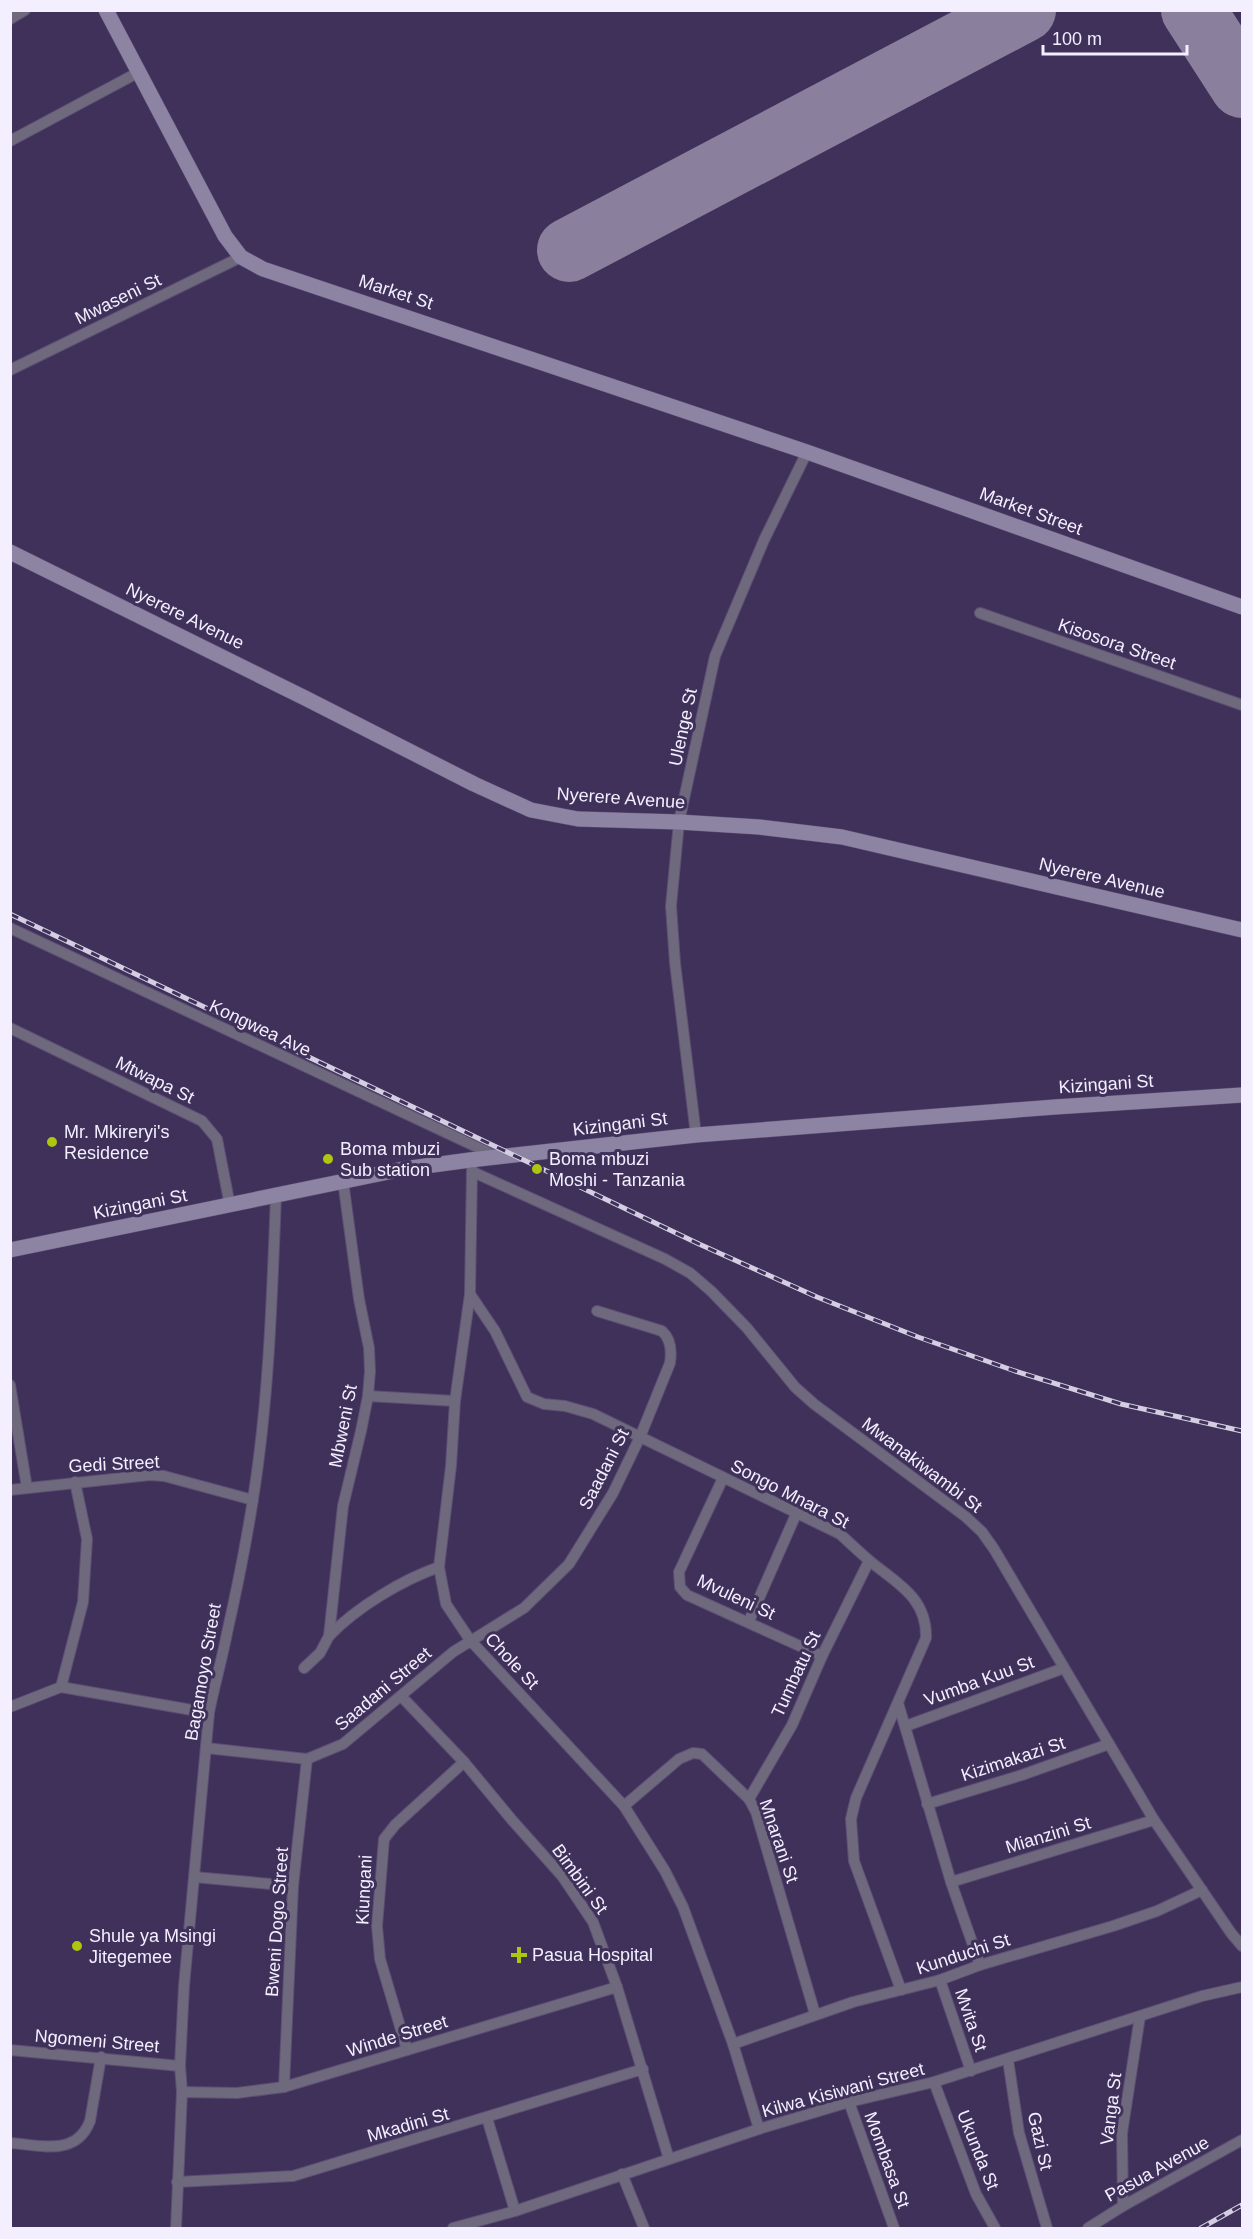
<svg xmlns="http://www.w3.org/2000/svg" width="1253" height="2239" viewBox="0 0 1253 2239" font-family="Helvetica,sans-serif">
  <rect width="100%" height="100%" fill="#3f315a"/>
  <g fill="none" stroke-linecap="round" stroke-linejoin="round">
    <g stroke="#8a809e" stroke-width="64">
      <polyline points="1193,10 1242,86"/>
      <polyline points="569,250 1024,10"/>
    </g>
    <defs>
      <g id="street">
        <polyline points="10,19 25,10"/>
        <polyline points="10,141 139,72"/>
        <polyline points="10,370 241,257"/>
        <polyline points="980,613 1242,705"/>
        <polyline points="10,928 496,1156"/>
        <polyline points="10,1028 202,1121 217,1139 230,1206"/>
        <polyline points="696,1135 675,963 671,906 679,822 715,656 764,540 807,452"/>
        <polyline points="472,1169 470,1294 455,1401 451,1466 439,1567 446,1604 470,1640 624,1806 665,1871 683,1907 733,2044 759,2129"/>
        <polyline points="473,1172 665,1259 690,1273 711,1291 747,1328 795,1387 814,1404 966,1517 982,1532 994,1549 1154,1820 1231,1933 1242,1946"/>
        <path d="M470 1294 495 1331 527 1397 544 1404 565 1406 593 1414 840 1534C850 1543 860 1553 871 1562 898 1584 927 1598 926 1638L856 1798 851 1819 854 1861 901 1990"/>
        <polyline points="10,1385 27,1488"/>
        <polyline points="368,1396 455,1401"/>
        <polyline points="723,1478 679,1572 680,1587 687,1595 822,1656"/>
        <polyline points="10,1490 150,1475 164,1476 253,1500"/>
        <polyline points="749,1621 797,1512"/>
        <path d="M329 1636C357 1607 402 1580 439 1567"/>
        <polyline points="304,1668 320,1653 329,1636 343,1506 361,1431 368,1396 370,1371 369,1348 359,1299 343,1181"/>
        <polyline points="61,1687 83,1602 87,1539 75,1482"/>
        <polyline points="401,1696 464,1762 512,1820 562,1876 593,1922 617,1987 669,2159"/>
        <polyline points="898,1703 951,1882 980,1965"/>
        <polyline points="10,1707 61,1687 209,1713"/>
        <polyline points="906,1726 1064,1668"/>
        <path d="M206 1748 307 1759 343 1744 453 1652 524 1608 569 1564 613 1493 640 1437 670 1363C672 1350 671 1339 662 1331L597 1311"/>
        <polyline points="749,1799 792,1725 822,1656 869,1561"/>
        <polyline points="927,1804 1022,1775 1109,1744"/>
        <polyline points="624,1806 679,1759 693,1753 702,1754 749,1799 756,1812 815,2014"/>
        <polyline points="194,1877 293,1886"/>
        <polyline points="951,1882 1154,1820"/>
        <polyline points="940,1980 971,2071"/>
        <polyline points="733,2044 853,2002 940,1980 980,1965 1113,1926 1157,1911 1202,1890"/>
        <polyline points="10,2050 180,2066"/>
        <polyline points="407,2050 380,1959 377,1926 384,1839 395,1825 464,1762"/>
        <polyline points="1008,2060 1019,2133 1047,2228"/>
        <polyline points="934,2082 976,2194 995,2228"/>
        <polyline points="284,2087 293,1886 307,1759"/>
        <polyline points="182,2092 237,2093 284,2087 617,1987"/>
        <polyline points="849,2102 894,2228"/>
        <polyline points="487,2118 515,2211"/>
        <path d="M10 2143C41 2145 76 2157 90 2121L101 2057"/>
        <polyline points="622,2174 644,2228"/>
        <polyline points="177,2182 293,2176 643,2069"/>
        <polyline points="1123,2206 1122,2133 1140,2016"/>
        <path d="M176 2228 182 2092 180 2066 184 1986 209 1713C214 1686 222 1660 227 1633 237 1589 246 1544 253 1499 269 1399 272 1297 276 1195"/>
        <polyline points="453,2228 515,2211 759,2129 849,2102 934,2082 1202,1996 1242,1987"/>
        <polyline points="1088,2228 1123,2206 1242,2140"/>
      </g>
      <g id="secondary">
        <polyline points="106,10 225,236 241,257 263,269 807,452 1242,607"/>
        <polyline points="10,552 305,698 474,784 531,810 578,819 679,822 759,827 842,837 1242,930"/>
        <polyline points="10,1250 403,1169 470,1160 696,1135 1055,1107 1242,1095"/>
      </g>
    </defs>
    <use href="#street" stroke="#5c4f74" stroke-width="12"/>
    <use href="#secondary" stroke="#5c4f74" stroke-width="16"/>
    <use href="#street" stroke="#6f697e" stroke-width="10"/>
    <use href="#secondary" stroke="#8d83a3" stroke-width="15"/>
    <defs>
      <g id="rail">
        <polyline points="10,914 699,1244 817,1297 918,1337 1015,1371 1121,1404 1242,1431"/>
        <polyline points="1201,2228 1242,2205"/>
      </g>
    </defs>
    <use href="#rail" stroke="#d4cee2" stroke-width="5"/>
    <use href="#rail" stroke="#3f315a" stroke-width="3" stroke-dasharray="9" stroke-linecap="butt"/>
  </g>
  <g fill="#adc60f" stroke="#3f315a" stroke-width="2">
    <circle cx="52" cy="1142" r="6"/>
    <circle cx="328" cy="1159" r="6"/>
    <circle cx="537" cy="1169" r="6"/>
    <circle cx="77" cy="1946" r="6"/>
    <path d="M516 1946h6v6h6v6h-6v6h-6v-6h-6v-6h6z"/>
  </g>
  <g text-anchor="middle" stroke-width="6" stroke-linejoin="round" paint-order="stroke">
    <g font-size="18" fill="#f3efff" stroke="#3f315a">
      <text transform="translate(396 292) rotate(18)" y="6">Market St</text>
      <text transform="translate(118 299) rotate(-26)" y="6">Mwaseni St</text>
      <text transform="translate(1031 511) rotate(20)" y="6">Market Street</text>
      <text transform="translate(185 616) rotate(26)" y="6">Nyerere Avenue</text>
      <text transform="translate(1117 644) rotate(19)" y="6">Kisosora Street</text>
      <text transform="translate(683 727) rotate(-78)" y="6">Ulenge St</text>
      <text transform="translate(621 798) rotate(4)" y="6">Nyerere Avenue</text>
      <text transform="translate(1102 878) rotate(13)" y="6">Nyerere Avenue</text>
      <text transform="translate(260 1028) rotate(25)" y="6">Kongwea Ave</text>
      <text transform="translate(155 1080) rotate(26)" y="6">Mtwapa St</text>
      <text transform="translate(1106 1084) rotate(-4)" y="6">Kizingani St</text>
      <text transform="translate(620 1124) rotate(-7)" y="6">Kizingani St</text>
      <text transform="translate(140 1204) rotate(-11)" y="6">Kizingani St</text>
      <text transform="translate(343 1426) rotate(-79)" y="6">Mbweni St</text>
      <text transform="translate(114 1464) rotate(-3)" y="6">Gedi Street</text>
      <text transform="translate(922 1465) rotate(37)" y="6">Mwanakiwambi St</text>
      <text transform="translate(604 1469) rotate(-63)" y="6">Saadani St</text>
      <text transform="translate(790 1494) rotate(27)" y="6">Songo Mnara St</text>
      <text transform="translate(736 1597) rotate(25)" y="6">Mvuleni St</text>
      <text transform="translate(512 1661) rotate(47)" y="6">Chole St</text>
      <text transform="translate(203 1672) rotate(-80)" y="6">Bagamoyo Street</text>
      <text transform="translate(796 1674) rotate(-65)" y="6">Tumbatu St</text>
      <text transform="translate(979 1681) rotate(-20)" y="6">Vumba Kuu St</text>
      <text transform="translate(383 1689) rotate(-40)" y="6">Saadani Street</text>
      <text transform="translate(1013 1759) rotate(-18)" y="6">Kizimakazi St</text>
      <text transform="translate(1048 1835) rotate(-17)" y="6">Mianzini St</text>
      <text transform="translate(779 1841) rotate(71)" y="6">Mnarani St</text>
      <text transform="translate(580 1879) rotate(54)" y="6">Bimbini St</text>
      <text transform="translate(364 1890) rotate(-87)" y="6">Kiungani</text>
      <text transform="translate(277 1922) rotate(-86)" y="6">Bweni Dogo Street</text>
      <text transform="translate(963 1954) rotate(-18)" y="6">Kunduchi St</text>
      <text transform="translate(971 2020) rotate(71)" y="6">Mvita St</text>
      <text transform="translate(397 2036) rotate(-17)" y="6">Winde Street</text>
      <text transform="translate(97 2041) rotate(5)" y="6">Ngomeni Street</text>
      <text transform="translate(843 2090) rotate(-15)" y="6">Kilwa Kisiwani Street</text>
      <text transform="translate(1111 2109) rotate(-83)" y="6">Vanga St</text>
      <text transform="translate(408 2125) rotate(-16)" y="6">Mkadini St</text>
      <text transform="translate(1040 2141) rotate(77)" y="6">Gazi St</text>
      <text transform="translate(978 2150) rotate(68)" y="6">Ukunda St</text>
      <text transform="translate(887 2160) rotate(70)" y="6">Mombasa St</text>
      <text transform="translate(1157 2169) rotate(-29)" y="6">Pasua Avenue</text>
    </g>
    <g font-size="18" fill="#f3efff" stroke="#3f315a" text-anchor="start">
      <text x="64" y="1138">Mr. Mkireryi's<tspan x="64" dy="21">Residence</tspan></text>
      <text x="340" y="1155">Boma mbuzi<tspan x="340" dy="21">Sub station</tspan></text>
      <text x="549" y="1165">Boma mbuzi<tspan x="549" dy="21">Moshi - Tanzania</tspan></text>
      <text x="89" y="1942">Shule ya Msingi<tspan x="89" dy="21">Jitegemee</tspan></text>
      <text x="532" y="1961">Pasua Hospital</text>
    </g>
  </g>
  <rect width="1253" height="2239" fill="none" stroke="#f3efff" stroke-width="24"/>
  <path d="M1043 45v9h144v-9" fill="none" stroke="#f3efff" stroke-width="3"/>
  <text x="1052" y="45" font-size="18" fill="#f3efff" stroke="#3f315a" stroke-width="4.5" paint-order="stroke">100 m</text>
</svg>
